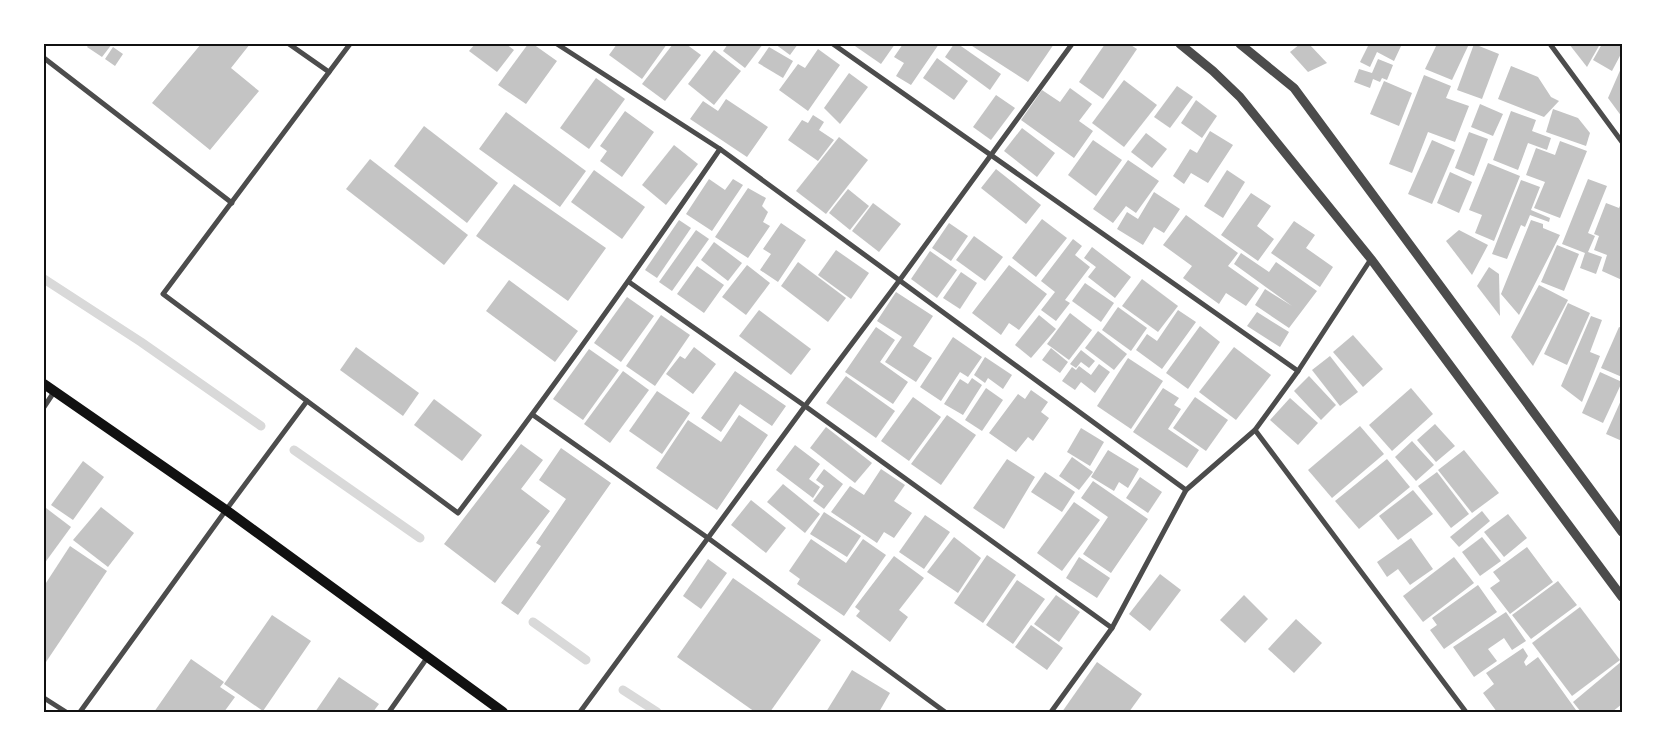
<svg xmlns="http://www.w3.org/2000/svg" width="1666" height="756" viewBox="0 0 1666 756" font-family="Roboto,sans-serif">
  <rect width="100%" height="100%" fill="#fff"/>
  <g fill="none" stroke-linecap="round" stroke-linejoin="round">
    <g stroke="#d9d9d9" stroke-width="9">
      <polyline points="44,279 141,342 261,426"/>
      <polyline points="294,450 420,538"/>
      <polyline points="533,622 586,660"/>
      <polyline points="623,690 657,712"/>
    </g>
  </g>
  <g fill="#c4c4c4">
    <polygon points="89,44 112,44 102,57 87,47"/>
    <polygon points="201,44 250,44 231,68 259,91 210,150 152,103"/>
    <polygon points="475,44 506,44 514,50 497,72 469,51"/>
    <polygon points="528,44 533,44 557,61 526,104 498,85"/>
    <polygon points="617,44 667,44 642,79 609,55"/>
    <polygon points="673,44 686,44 701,55 665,101 642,84"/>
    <polygon points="728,44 763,44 745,68 723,51"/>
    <polygon points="775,44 798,44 790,55"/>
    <polygon points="856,44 895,44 881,64 855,46"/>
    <polygon points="903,44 939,44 911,85 896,76 904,63 894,57"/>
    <polygon points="954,44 958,44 1001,74 990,90 945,57"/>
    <polygon points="969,44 1054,44 1028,82"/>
    <polygon points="1105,44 1129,44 1137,49 1103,99 1079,82"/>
    <polygon points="1300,44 1309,44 1327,63 1308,72 1290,52"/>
    <polygon points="1369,44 1402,44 1394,61 1377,52 1370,67 1360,62"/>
    <polygon points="1437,44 1469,44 1452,80 1425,69"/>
    <polygon points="1474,44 1499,54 1482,99 1457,90"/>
    <polygon points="1569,44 1600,44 1587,67"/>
    <polygon points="1602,44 1622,44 1622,52 1612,71 1593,60"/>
    <polygon points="113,47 123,54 115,66 105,59"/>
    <polygon points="769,47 793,61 783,78 758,63"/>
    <polygon points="818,49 840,65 808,111 779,90 798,64 805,68"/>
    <polygon points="714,50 741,71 714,105 688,84"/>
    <polygon points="937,58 968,81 954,100 923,78"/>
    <polygon points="1378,59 1393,65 1387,80 1382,78 1380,82 1373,79 1370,88 1354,82 1359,69 1372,73"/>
    <polygon points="1511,66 1538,77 1551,97 1559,101 1544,117 1498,99"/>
    <polygon points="1622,66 1622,117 1608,98"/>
    <polygon points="849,73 868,87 840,124 824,108"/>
    <polygon points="1424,75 1451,86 1446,98 1469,106 1455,142 1428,132 1412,173 1389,164"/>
    <polygon points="596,78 625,99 589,149 560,128"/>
    <polygon points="1124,80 1157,105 1124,147 1092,123"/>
    <polygon points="1384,81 1412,93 1399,126 1370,114"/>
    <polygon points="1177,86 1193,97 1170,128 1154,117"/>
    <polygon points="1070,88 1092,104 1079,121 1093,131 1074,158 1021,120 1042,90 1060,102"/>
    <polygon points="996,95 1015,108 991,140 973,127"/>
    <polygon points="726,99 768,127 747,157 690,119 703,101 718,111"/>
    <polygon points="1196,100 1217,116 1202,138 1181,123"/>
    <polygon points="1480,104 1503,114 1493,136 1471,127"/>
    <polygon points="1553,109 1578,118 1590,133 1586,146 1546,132"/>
    <polygon points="625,111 654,132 622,177 600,161 607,151 600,146"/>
    <polygon points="1511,111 1536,120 1532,131 1551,138 1547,150 1528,143 1518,170 1493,160"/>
    <polygon points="506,112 586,171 560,207 479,149"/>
    <polygon points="813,115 824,122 819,130 834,140 818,161 788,140 802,120 808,123"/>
    <polygon points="424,126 498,183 467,223 394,166"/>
    <polygon points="1022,128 1055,153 1037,177 1004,151"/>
    <polygon points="1210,131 1233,145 1208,183 1191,173 1184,184 1173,176 1190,149 1197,153"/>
    <polygon points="1469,132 1488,139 1474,176 1455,168"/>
    <polygon points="1146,133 1167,149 1152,168 1131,152"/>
    <polygon points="839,137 868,160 826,214 796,191"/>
    <polygon points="1093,140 1122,160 1096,196 1068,175"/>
    <polygon points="1432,140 1455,150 1432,204 1408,194"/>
    <polygon points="1560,141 1587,151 1560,218 1534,208 1545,182 1526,175 1536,148 1555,155"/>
    <polygon points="674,145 698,164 666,205 642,185"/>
    <polygon points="370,159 468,235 444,265 346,189"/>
    <polygon points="1128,160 1159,181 1136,213 1126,206 1113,223 1093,209"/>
    <polygon points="1488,163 1520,176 1494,241 1475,233 1482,215 1469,210"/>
    <polygon points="996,169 1041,205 1026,224 981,188"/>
    <polygon points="594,170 645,207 622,239 571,202"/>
    <polygon points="1227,170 1245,182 1223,218 1204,206"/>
    <polygon points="1450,172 1472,182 1459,213 1437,203"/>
    <polygon points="709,179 725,190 733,179 743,185 712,231 686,214"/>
    <polygon points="1588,179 1607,186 1588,233 1595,236 1588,252 1602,257 1596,274 1580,268 1585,253 1562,244"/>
    <polygon points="1521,180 1540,187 1531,210 1550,218 1549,222 1530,215 1525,227 1521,225 1507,259 1492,254"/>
    <polygon points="514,184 606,248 568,301 476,236"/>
    <polygon points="748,188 766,198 762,206 768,212 763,222 770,226 748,258 715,237"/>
    <polygon points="848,189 869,206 850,230 829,213"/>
    <polygon points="1154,192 1180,209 1164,233 1154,227 1143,245 1117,229 1127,212 1138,219"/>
    <polygon points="1251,193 1271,206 1257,226 1274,239 1258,261 1221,235"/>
    <polygon points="1622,201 1622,280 1602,271 1607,255 1594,250 1599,236 1594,234 1606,203 1619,208"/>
    <polygon points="873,203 901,224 879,252 852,231"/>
    <polygon points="1186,215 1238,253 1228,266 1259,288 1246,306 1226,293 1219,304 1183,278 1192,266 1163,245"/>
    <polygon points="1042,219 1067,238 1036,277 1012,258"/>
    <polygon points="679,220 691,228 657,278 645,270"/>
    <polygon points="1531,220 1543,224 1543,228 1560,235 1519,315 1501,294"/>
    <polygon points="1294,221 1315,235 1306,248 1333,267 1320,287 1271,253"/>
    <polygon points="781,223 806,240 778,282 760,270 771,254 763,249"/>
    <polygon points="949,223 968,236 951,261 932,248"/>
    <polygon points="696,230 709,239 672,291 659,282"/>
    <polygon points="1459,230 1488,245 1472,275 1446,241"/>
    <polygon points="974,236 1003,257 985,281 956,260"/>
    <polygon points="1073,239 1082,246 1075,255 1090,267 1065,300 1070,303 1056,321 1041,310 1055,292 1041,281"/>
    <polygon points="714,242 742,263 728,281 701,260"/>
    <polygon points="1557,245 1579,254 1564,291 1541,282"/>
    <polygon points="1092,247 1131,277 1115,298 1088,277 1096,267 1084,258"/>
    <polygon points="836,250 869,273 851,299 818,275"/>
    <polygon points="930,251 957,270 937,298 911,279"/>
    <polygon points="1241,253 1269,272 1276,262 1317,291 1289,328 1255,305 1265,289 1292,306 1234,264"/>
    <polygon points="798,262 846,298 828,322 781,286"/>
    <polygon points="747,265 770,283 746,315 722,297"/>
    <polygon points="1009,265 1047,294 1019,330 1009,323 1001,335 972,313"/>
    <polygon points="697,266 724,285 704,313 677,294"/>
    <polygon points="1489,267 1499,274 1500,316 1477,286"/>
    <polygon points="961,272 977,283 960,309 943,298"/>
    <polygon points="1142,279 1178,306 1158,332 1122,306"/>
    <polygon points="509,280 578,331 555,362 486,311"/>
    <polygon points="1085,283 1114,303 1101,322 1072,301"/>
    <polygon points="1539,285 1568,300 1533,366 1511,337"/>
    <polygon points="896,292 933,316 913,346 932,358 916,382 885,362 902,337 877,321"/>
    <polygon points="627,297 654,316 621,362 594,343"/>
    <polygon points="1568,303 1590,313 1567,365 1544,354"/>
    <polygon points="1118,307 1147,328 1131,351 1102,330"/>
    <polygon points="759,310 811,349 791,375 739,336"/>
    <polygon points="1178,310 1196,322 1162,369 1136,350 1147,334 1157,341"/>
    <polygon points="1257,312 1289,332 1280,347 1247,326"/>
    <polygon points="1070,313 1092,330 1069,360 1047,344"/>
    <polygon points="661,315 690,335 655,386 626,366"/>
    <polygon points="1039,315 1056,329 1031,358 1015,345"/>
    <polygon points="1591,316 1602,320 1590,352 1600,356 1582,402 1561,386"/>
    <polygon points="1200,326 1220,342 1188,389 1166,373"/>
    <polygon points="876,327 895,340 880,362 908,382 893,404 845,372"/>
    <polygon points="1619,327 1622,328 1622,377 1601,368"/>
    <polygon points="1098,331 1127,354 1114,370 1085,348"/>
    <polygon points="1353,335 1383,369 1363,387 1333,352"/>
    <polygon points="953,337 982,357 968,377 960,372 941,401 920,387"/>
    <polygon points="356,347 419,393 403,416 340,370"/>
    <polygon points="694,347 716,364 693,394 666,374 680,356 685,359"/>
    <polygon points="1234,347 1271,375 1236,420 1199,392"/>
    <polygon points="1051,348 1068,362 1060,373 1042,360"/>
    <polygon points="589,349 619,370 583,420 553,399"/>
    <polygon points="1081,350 1095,361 1089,368 1081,362 1076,368 1070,364"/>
    <polygon points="1330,356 1358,392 1340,406 1312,370"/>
    <polygon points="985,357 1012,375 1003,389 988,378 985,383 974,375"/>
    <polygon points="1128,358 1163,381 1131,429 1097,406"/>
    <polygon points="1099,364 1110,372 1095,393 1081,382 1075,390 1062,381 1072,367 1076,370 1079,366 1091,375"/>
    <polygon points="623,371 649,390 610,443 584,424"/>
    <polygon points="735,371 786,406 772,426 740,404 721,432 701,418"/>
    <polygon points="1600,372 1622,382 1603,423 1582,413"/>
    <polygon points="846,376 895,411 876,438 826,403"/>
    <polygon points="1309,376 1336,405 1321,420 1294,391"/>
    <polygon points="972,378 982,385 963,415 944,404 960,379 968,384"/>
    <polygon points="986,388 1003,400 982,431 965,420"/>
    <polygon points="1163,388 1179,398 1174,405 1181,409 1168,429 1199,450 1187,468 1133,432"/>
    <polygon points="1411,388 1433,414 1392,451 1369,425"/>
    <polygon points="1031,390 1048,402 1041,412 1049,418 1033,441 1028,437 1016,452 989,433 1018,394 1025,399"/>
    <polygon points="657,391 690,413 662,454 629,431"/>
    <polygon points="913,397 941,417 909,461 881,441"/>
    <polygon points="1195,397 1228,420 1206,451 1173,428"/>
    <polygon points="1290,398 1318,423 1298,445 1270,420"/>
    <polygon points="1622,398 1622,441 1606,434"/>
    <polygon points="434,399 482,435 462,461 414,425"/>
    <polygon points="739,415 768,435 717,510 656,468 688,420 721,442"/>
    <polygon points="947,415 976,435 941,485 911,464"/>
    <polygon points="1435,424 1455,446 1436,462 1417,440"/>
    <polygon points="1360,426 1384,454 1332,498 1308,470"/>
    <polygon points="826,427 872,463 855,483 810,448"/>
    <polygon points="1081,428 1104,442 1090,466 1067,452"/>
    <polygon points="1412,441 1434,465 1416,481 1395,457"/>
    <polygon points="521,444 543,460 521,489 550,511 495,583 444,544"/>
    <polygon points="795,445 820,464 809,479 820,487 813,498 776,470"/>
    <polygon points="561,448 611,483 518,615 501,603 541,546 536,543 566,499 539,480"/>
    <polygon points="1108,450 1139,469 1128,488 1119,482 1114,491 1091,477"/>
    <polygon points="1464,450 1499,493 1472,513 1438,470"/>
    <polygon points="1072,457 1093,472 1079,490 1059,476"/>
    <polygon points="1007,459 1035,477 1004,529 973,508"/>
    <polygon points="1387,459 1410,487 1359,529 1335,501"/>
    <polygon points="83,461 104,477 73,520 51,505"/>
    <polygon points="824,469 843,484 824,509 813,501 824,486 816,480"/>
    <polygon points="881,469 905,485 894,501 912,513 894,538 884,532 877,543 831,512 850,486 864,495"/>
    <polygon points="1045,472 1075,492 1062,512 1031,492"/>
    <polygon points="1437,472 1469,514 1451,528 1418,486"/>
    <polygon points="1140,477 1162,492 1148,513 1126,498"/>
    <polygon points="1093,481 1148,519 1111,573 1083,554 1108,517 1081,498"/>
    <polygon points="783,484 820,514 805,533 767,502"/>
    <polygon points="1413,490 1433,514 1398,540 1379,516"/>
    <polygon points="751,500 786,528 766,553 731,525"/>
    <polygon points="1074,502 1100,520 1062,571 1037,553"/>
    <polygon points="101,507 134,533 108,567 73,540"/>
    <polygon points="46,508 71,527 44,564 44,510"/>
    <polygon points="1482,511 1490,521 1459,547 1450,537"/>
    <polygon points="824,512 861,536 847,557 810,534"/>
    <polygon points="1508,514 1527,538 1504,557 1484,532"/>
    <polygon points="925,515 950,532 924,569 899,552"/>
    <polygon points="954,537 981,558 958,593 927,572"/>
    <polygon points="1482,537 1501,561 1480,576 1462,552"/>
    <polygon points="1411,538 1433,569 1410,585 1398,569 1387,577 1377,562"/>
    <polygon points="811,539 846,563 863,539 886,555 844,616 797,584 800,579 789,571"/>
    <polygon points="70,546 107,571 46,662 44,660 44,586"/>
    <polygon points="1527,547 1553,582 1510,614 1490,588 1500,581 1493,572"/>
    <polygon points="987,555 1016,575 983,623 954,603"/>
    <polygon points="894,556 924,578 899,610 908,617 890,642 856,616 860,611 855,607"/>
    <polygon points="1079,557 1110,578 1097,598 1066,578"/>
    <polygon points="1454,557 1474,583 1423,622 1403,596"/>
    <polygon points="708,559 727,573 701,609 683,596"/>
    <polygon points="1160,574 1181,590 1150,631 1129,614"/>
    <polygon points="733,578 821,640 770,712 755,712 677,657"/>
    <polygon points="1017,580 1045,599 1013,644 986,625"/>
    <polygon points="1558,581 1577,605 1531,639 1512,615"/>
    <polygon points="1478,585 1497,612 1444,649 1430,630 1437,625 1432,618"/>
    <polygon points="1056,595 1080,612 1059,642 1034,624"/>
    <polygon points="1244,595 1268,619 1245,643 1220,620"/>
    <polygon points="1580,607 1620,660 1572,696 1532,643"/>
    <polygon points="1506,612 1526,641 1512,650 1504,638 1488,649 1497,661 1474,677 1453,647"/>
    <polygon points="272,615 311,641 263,711 224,684"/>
    <polygon points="1296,619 1322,643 1294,673 1268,649"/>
    <polygon points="1031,625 1063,648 1047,670 1015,647"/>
    <polygon points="1523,648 1528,656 1524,662 1526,666 1538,657 1576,710 1573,712 1497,712 1483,693 1494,684 1486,673"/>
    <polygon points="191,659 224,682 220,687 235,697 224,712 154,712"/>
    <polygon points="1622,661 1622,704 1612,712 1581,712 1573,702"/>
    <polygon points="1097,662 1142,694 1129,712 1062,712"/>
    <polygon points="852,670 890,693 879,712 826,712"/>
    <polygon points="339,677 379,704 373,712 315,712"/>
  </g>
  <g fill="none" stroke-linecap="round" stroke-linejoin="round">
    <g stroke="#4c4c4c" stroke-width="5">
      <polyline points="289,44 329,72"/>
      <path d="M350 44 163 294 458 513C549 394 635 273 720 149"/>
      <polyline points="557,44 720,149 1186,490"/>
      <polyline points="833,44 1298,371"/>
      <polyline points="1550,44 1622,142"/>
      <polyline points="44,58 232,203"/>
      <polyline points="629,282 805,406 1112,628"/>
      <polyline points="44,407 54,392"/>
      <polyline points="533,415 708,538 945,712"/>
      <polyline points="1255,430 1466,712"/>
      <polyline points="44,698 66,712"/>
      <polyline points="80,712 226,510 307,401"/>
      <polyline points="389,712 427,658"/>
      <polyline points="580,712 805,406 899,281 1072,44"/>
      <polyline points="1051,712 1112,628 1186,490 1255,430 1298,371 1371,259"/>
    </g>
    <g stroke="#4c4c4c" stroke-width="9">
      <polyline points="1180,44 1213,71 1240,97 1371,259 1622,597"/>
      <polyline points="1240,44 1294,88 1622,532"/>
    </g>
    <polyline stroke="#111" stroke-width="10" points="44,384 226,510 503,712"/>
  </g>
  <rect width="1666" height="756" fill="none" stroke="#ffffff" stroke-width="90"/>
  <rect x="45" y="45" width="1576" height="666" fill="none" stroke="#111" stroke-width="2"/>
</svg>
